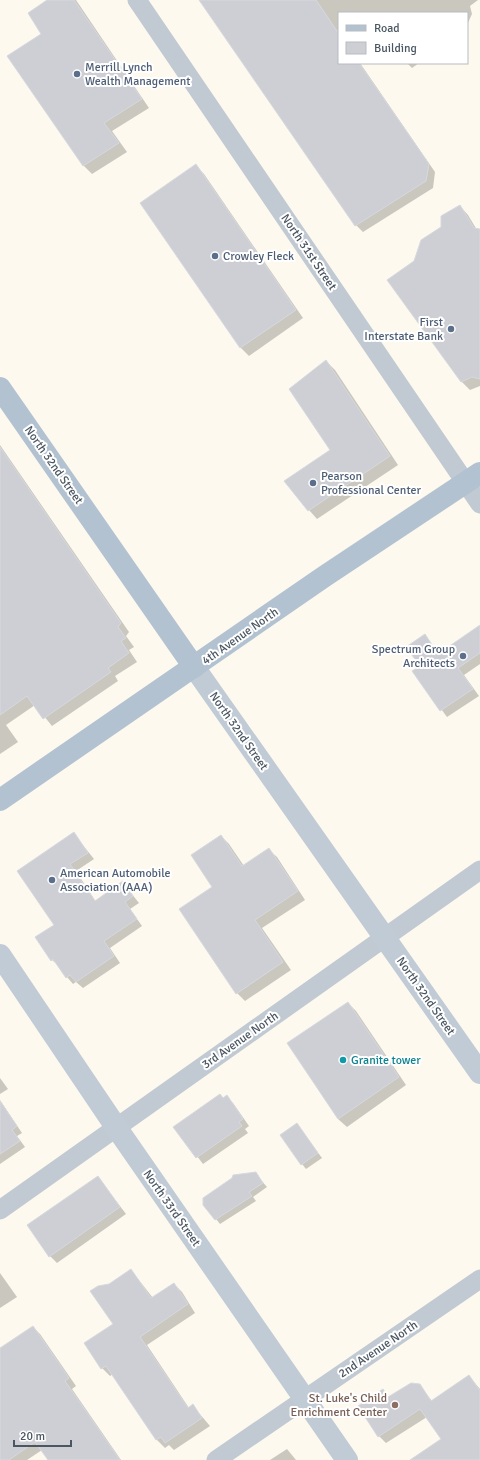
<svg xmlns="http://www.w3.org/2000/svg" width="480" height="1460" viewBox="0 0 480 1460" font-family="Signika,sans-serif">
  <rect width="100%" height="100%" fill="#f5f3f3"/>
  <path fill="#fdf9ef" fill-rule="evenodd" d="M0 0H480V1460H0ZM339 13H467V63H339Z"/>
  <g fill="#0003">
    <polygon points="49,0 76,0 149,108 112,131 127,152 92,174 84,166 9,56 42,35"/>
    <polygon points="201,0 478,0 470,6 472,14 467,25 467,13 339,13 339,63 360,63 435,172 433,188 363,232 356,225"/>
    <polygon points="407,63 419,63 412,68"/>
    <polygon points="195,165 204,174 303,318 249,356 240,347"/>
    <polygon points="460,206 468,215 477,230 480,230 480,386 470,390 461,381 415,262"/>
    <polygon points="326,361 335,370 398,465 317,519 309,510 332,450"/>
    <polygon points="0,445 129,632 126,636 134,647 129,650 137,662 115,676 118,681 52,726 35,705 6,725 18,742 0,754"/>
    <polygon points="480,627 480,664 464,675 479,696 447,717 413,671 421,666 424,636 439,654"/>
    <polygon points="74,834 94,859 76,871 96,902 123,883 139,903 130,909 142,926 110,948 120,963 83,988 76,982 73,984 67,977 59,966 52,960 37,938 55,925"/>
    <polygon points="221,836 229,844 244,866 269,850 277,857 305,900 262,928 291,970 245,1001 237,993 214,887"/>
    <polygon points="348,1003 356,1011 406,1085 347,1127 338,1119 288,1043"/>
    <polygon points="0,1078 8,1089 0,1094"/>
    <polygon points="220,1095 224,1099 226,1097 233,1103 249,1126 245,1129 248,1133 203,1164 175,1127"/>
    <polygon points="0,1100 22,1133 17,1136 25,1147 0,1164"/>
    <polygon points="297,1125 322,1158 306,1169 302,1164"/>
    <polygon points="255,1173 267,1187 253,1197 256,1201 220,1224 204,1204"/>
    <polygon points="98,1177 126,1214 57,1263 50,1256"/>
    <polygon points="131,1270 153,1298 174,1284 182,1292 195,1313 147,1345 189,1408 193,1406 210,1426 174,1450 169,1445 165,1448 157,1440 113,1374 110,1376 102,1368 114,1324 110,1285"/>
    <polygon points="0,1273 17,1297 0,1308"/>
    <polygon points="33,1327 40,1334 76,1386 72,1389 121,1460 49,1460 42,1450 27,1460 0,1460 0,1350"/>
    <polygon points="469,1376 480,1389 480,1460 417,1460 442,1439 427,1417 386,1443 379,1436 383,1390 390,1398 419,1385 432,1401"/>
    <polygon points="287,1449 296,1460 270,1460"/>
  </g>
  <g fill="#cdcfd5" stroke="#d7d9de">
    <polygon points="47,0 74,0 142,99 104,123 119,143 83,166 7,56 41,34 28,13"/>
    <polygon points="199,0 316,0 339,34 339,63 359,63 429,164 426,181 355,226"/>
    <polygon points="196,164 296,310 240,348 140,203"/>
    <polygon points="460,205 474,228 480,229 480,379 472,377 461,382 387,280 414,261 421,240 441,227 441,216"/>
    <polygon points="326,360 390,456 308,511 284,481 330,450 289,389"/>
    <polygon points="0,447 121,623 118,627 126,638 121,641 129,653 108,668 111,672 43,719 27,696 0,715"/>
    <polygon points="480,625 480,653 458,668 473,689 440,711 412,671 420,666 406,647 425,634 438,654"/>
    <polygon points="74,832 88,853 70,864 95,901 123,881 133,896 125,902 137,919 104,941 114,956 76,982 70,975 66,978 53,959 51,961 35,937 54,925 17,871"/>
    <polygon points="221,835 242,866 269,848 298,891 255,920 283,962 236,994 179,909 212,887 191,855"/>
    <polygon points="348,1002 399,1077 338,1119 287,1043"/>
    <polygon points="220,1094 223,1098 227,1095 243,1119 239,1122 242,1126 196,1158 173,1127"/>
    <polygon points="0,1101 17,1126 12,1130 20,1141 0,1154"/>
    <polygon points="297,1123 318,1153 301,1165 280,1135"/>
    <polygon points="256,1172 263,1183 249,1192 252,1196 215,1220 203,1205 203,1198 232,1178 233,1175"/>
    <polygon points="98,1176 120,1207 49,1257 27,1225"/>
    <polygon points="131,1269 151,1298 174,1283 188,1304 140,1337 188,1408 193,1404 202,1418 165,1443 161,1437 156,1440 106,1366 101,1369 84,1343 113,1324 90,1291 98,1286 109,1284"/>
    <polygon points="33,1326 69,1378 65,1381 120,1460 48,1460 35,1442 9,1460 0,1460 0,1348"/>
    <polygon points="469,1375 480,1391 480,1460 410,1460 441,1439 420,1409 378,1437 358,1406 383,1389 388,1397 411,1383 420,1384 431,1401"/>
  </g>
  <g fill="none" stroke-linecap="round" stroke-linejoin="round">
    <g stroke="#c1cad2" stroke-width="19">
      <polyline points="137,0 480,504"/>
      <polyline points="0,1210 480,870"/>
      <polyline points="216,1460 480,1279"/>
    </g>
    <g stroke="#c1cbd6" stroke-width="22">
      <polyline points="194,667 480,1073"/>
      <polyline points="0,955 116,1127 347,1460"/>
    </g>
    <g stroke="#b3c2d1" stroke-width="22">
      <polyline points="0,388 194,667"/>
      <polyline points="0,800 325,576 480,473"/>
    </g>
  </g>
  <g fill="#5c6f8a" stroke="#fff" stroke-width="1.5">
    <circle cx="77" cy="74" r="4"/>
    <circle cx="215" cy="256" r="4"/>
    <circle cx="451" cy="329" r="4"/>
    <circle cx="313" cy="483" r="4"/>
    <circle cx="463" cy="656" r="4"/>
    <circle cx="52" cy="880" r="4"/>
  </g>
  <circle fill="#0f9aa8" stroke="#fff" stroke-width="1.5" cx="343" cy="1060" r="4"/>
  <circle fill="#8d6e63" stroke="#fff" stroke-width="1.5" cx="395" cy="1405" r="4"/>
  <g text-anchor="middle" stroke-width="4" stroke-linejoin="round" paint-order="stroke">
    <g font-size="12" fill="#4e5e75" stroke="#fff" text-anchor="start">
      <text x="85" y="71">Merrill Lynch<tspan x="85" dy="14">Wealth Management</tspan></text>
      <text x="223" y="260">Crowley Fleck</text>
      <text x="443" y="326" text-anchor="end">First<tspan x="443" dy="14">Interstate Bank</tspan></text>
      <text x="321" y="480">Pearson<tspan x="321" dy="14">Professional Center</tspan></text>
      <text x="455" y="653" text-anchor="end">Spectrum Group<tspan x="455" dy="14">Architects</tspan></text>
      <text x="60" y="877">American Automobile<tspan x="60" dy="14">Association (AAA)</tspan></text>
    </g>
    <g font-size="12" fill="#4a5661" stroke="#fff">
      <text transform="translate(309 252) rotate(56)" y="4">North 31st Street</text>
      <text transform="translate(54 465) rotate(55)" y="4">North 32nd Street</text>
      <text transform="translate(240 636) rotate(-35)" y="4">4th Avenue North</text>
      <text transform="translate(239 731) rotate(55)" y="4">North 32nd Street</text>
      <text transform="translate(426 996) rotate(55)" y="4">North 32nd Street</text>
      <text transform="translate(240 1040) rotate(-35)" y="4">3rd Avenue North</text>
      <text transform="translate(172 1208) rotate(55)" y="4">North 33rd Street</text>
      <text transform="translate(378 1349) rotate(-34)" y="4">2nd Avenue North</text>
    </g>
    <g font-size="12" fill="#0d838f" stroke="#fff" text-anchor="start">
      <text x="351" y="1064">Granite tower</text>
    </g>
    <g font-size="12" fill="#785e54" stroke="#fff" text-anchor="end">
      <text x="387" y="1402">St. Luke's Child<tspan x="387" dy="14">Enrichment Center</tspan></text>
    </g>
  </g>
  <rect x="338" y="12" width="130" height="52" fill="#ffffff" stroke="#b7bbc0"/>
  <rect x="346" y="25" width="20" height="6" fill="#b3c2d1" stroke="#b7bbc0"/>
  <text x="374" y="32" font-size="12" fill="#4a5661">Road</text>
  <rect x="346" y="42" width="20" height="12" fill="#cdcfd5" stroke="#b7bbc0"/>
  <text x="374" y="52" font-size="12" fill="#4a5661">Building</text>
  <path d="M14 1440v6h57v-6" fill="none" stroke="#4a5661" stroke-width="2"/>
  <text x="20" y="1440" font-size="12" fill="#4a5661" stroke="#ffffff" stroke-width="3" paint-order="stroke">20 m</text>
</svg>
